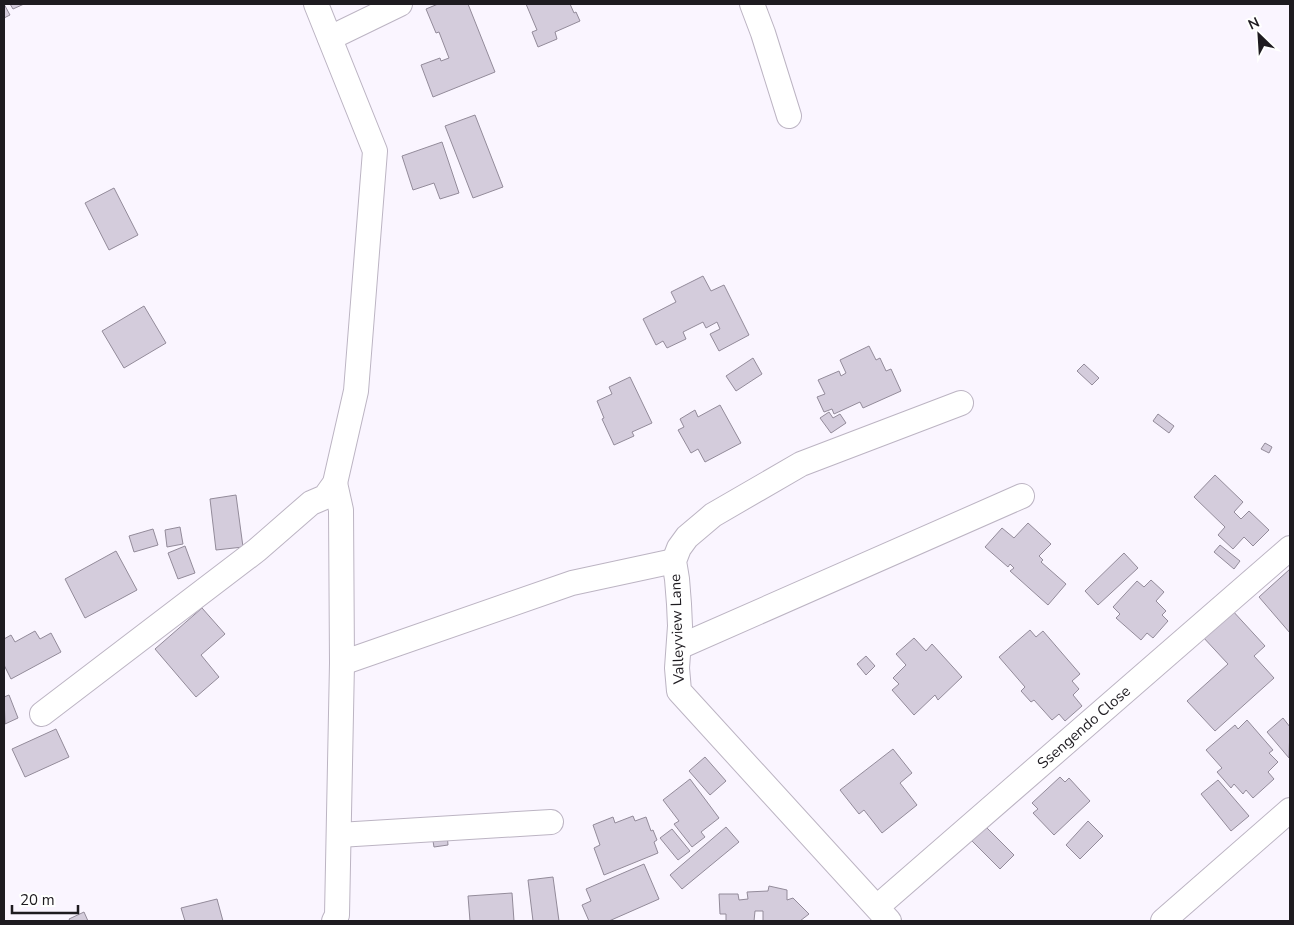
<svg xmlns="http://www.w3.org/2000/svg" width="1294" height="925" viewBox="0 0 1294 925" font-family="'Nunito Sans',sans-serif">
  <rect width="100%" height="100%" fill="#faf5ff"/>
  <g fill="#d4ccdc" stroke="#938b9a">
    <polygon points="4,4 10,15 4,18"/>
    <polygon points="10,4 24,4 13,9"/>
    <polygon points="438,4 468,4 495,72 433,97 421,65 440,58 441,61 449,58 439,32 436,33 426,9"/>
    <polygon points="526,4 570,4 574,13 576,12 580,21 555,32 557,39 538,47 532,32 537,30"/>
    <polygon points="475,115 503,187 473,198 445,126"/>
    <polygon points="442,142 459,193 440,199 434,183 413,190 402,156"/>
    <polygon points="114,188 138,235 109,250 85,203"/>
    <polygon points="703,276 711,291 724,285 749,335 719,351 710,334 720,329 717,322 706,328 703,322 683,332 686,339 667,348 663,341 656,345 643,319 676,302 671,292"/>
    <polygon points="144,306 166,343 124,368 102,331"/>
    <polygon points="869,346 876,360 880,358 886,371 891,369 901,391 863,408 860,402 834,414 832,409 824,412 817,397 825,394 818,380 839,371 841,376 846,373 840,360"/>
    <polygon points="753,358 762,374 736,391 726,376"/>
    <polygon points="1084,364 1099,378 1092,385 1077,371"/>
    <polygon points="630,377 652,423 632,432 634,436 614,445 602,419 604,418 597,401 612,394 609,387"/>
    <polygon points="720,405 741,443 705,462 698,449 691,453 678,430 684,427 680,419 695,410 698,417"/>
    <polygon points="829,412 833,418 840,414 846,423 831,433 820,418"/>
    <polygon points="1158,414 1174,426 1169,433 1153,421"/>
    <polygon points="1265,443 1272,447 1269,453 1261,449"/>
    <polygon points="1215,475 1243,502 1234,512 1241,519 1249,511 1269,530 1253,546 1244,537 1233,549 1218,535 1225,527 1194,497"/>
    <polygon points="236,495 243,547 216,550 210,499"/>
    <polygon points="1028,523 1051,544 1039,556 1043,560 1041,562 1066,584 1048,605 1010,571 1014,568 1010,564 1008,567 985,547 1002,528 1014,538"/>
    <polygon points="180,527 183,544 167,547 165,530"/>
    <polygon points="153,529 158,545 134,552 129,536"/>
    <polygon points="1220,545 1240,561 1234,569 1214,552"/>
    <polygon points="185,546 195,573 178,579 168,553"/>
    <polygon points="116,551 137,590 85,618 65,579"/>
    <polygon points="1124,553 1138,568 1098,605 1085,591"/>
    <polygon points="1290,569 1290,633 1259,597"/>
    <polygon points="1151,580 1164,592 1156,601 1166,611 1162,615 1168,621 1153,638 1147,633 1141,640 1116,618 1120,614 1113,607 1137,581 1144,587"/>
    <polygon points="202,608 225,634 201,655 219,677 196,697 155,649"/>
    <polygon points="1231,609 1265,646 1254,656 1274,678 1215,731 1187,701 1228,664 1202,636"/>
    <polygon points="1030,630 1036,637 1043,631 1080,674 1072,681 1079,689 1073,695 1082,706 1065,721 1059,714 1052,720 1034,700 1031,702 1021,691 1025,687 999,657"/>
    <polygon points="35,631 40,639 51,633 61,652 11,679 4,665 4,639 11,635 15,642"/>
    <polygon points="914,638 926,651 932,644 962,677 938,700 935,695 914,715 892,690 899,684 893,678 906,665 896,654"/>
    <polygon points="866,656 875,666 866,675 857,664"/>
    <polygon points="9,695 18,718 5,724 4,697"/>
    <polygon points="1283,718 1290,727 1289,758 1267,732"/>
    <polygon points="1247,720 1273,750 1269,753 1278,762 1268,772 1274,779 1253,798 1246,790 1243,794 1234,784 1231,788 1217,772 1222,768 1206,750 1235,725 1238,729"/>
    <polygon points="56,729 69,757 25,777 12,749"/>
    <polygon points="893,749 912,773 900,783 917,805 882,833 864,810 859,814 840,790"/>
    <polygon points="705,757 726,781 710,795 689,771"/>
    <polygon points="1060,777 1065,782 1069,778 1090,801 1054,835 1033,813 1038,809 1032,803"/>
    <polygon points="690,779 719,818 701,832 705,837 692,847 674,824 679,821 663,800"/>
    <polygon points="1218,780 1249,816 1231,831 1201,794"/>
    <polygon points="633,816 635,821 646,817 651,831 653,830 657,840 654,842 658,853 604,875 594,848 600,845 593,825 613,817 615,823"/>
    <polygon points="1088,821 1103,836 1080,859 1066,845"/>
    <polygon points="983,824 1014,855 1000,869 969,838"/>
    <polygon points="726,827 739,842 682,889 670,875"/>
    <polygon points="672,829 690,851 678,860 660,838"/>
    <polygon points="447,833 448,845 434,847 432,835"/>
    <polygon points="644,864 659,899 609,921 589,921 582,905 591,901 586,889"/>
    <polygon points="553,877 559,921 533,921 528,880"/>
    <polygon points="769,886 787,890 787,900 793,898 809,914 800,921 763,921 763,911 755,911 754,921 726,921 726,914 720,914 719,894 738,894 739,900 748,899 747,892 768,891"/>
    <polygon points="512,893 514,921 470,921 468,896"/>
    <polygon points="217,899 223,921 185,921 181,908"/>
    <polygon points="84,912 88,921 70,921 69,919"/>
  </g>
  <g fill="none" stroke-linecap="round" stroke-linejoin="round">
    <defs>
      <g id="minor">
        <polyline points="752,4 763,33 789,116"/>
        <polyline points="330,38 400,4"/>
        <polyline points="679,647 1022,496"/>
        <polyline points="342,663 572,583 674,561"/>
        <polyline points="42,714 257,550 311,503 325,497 335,483 356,391 375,151 316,4"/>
        <polyline points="339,835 551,822"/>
        <path id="s1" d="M877 907 1290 548"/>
        <polyline points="334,921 337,915 342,663 341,510 335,483"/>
        <polyline points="889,921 679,691 677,668 680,626 679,604 677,579 674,561 679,548 687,537 713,515 801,464 961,403"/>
        <polyline points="1163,921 1290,810"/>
      </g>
    </defs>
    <use href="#minor" stroke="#bcb4c3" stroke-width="26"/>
    <use href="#minor" stroke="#fff" stroke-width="24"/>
  </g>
  <g text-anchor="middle" stroke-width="4" stroke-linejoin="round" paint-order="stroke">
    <g font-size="15" fill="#1e1b20" stroke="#fff">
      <text transform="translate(677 629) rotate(-92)" y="5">Valleyview Lane</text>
      <text dy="5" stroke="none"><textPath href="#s1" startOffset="274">Ssengendo Close</textPath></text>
    </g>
  </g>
  <rect width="1294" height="925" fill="none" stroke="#1e1b20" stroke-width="10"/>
  <g transform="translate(1259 35) rotate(335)" stroke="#ffffff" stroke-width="4" paint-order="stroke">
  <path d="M0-4L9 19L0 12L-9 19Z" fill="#1e1b20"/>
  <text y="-8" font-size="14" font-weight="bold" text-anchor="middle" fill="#1e1b20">N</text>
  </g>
  <path d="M12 905v8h66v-8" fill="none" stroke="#1e1b20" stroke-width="2.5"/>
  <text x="20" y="905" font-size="15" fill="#1e1b20" stroke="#ffffff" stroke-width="4" paint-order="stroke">20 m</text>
</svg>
